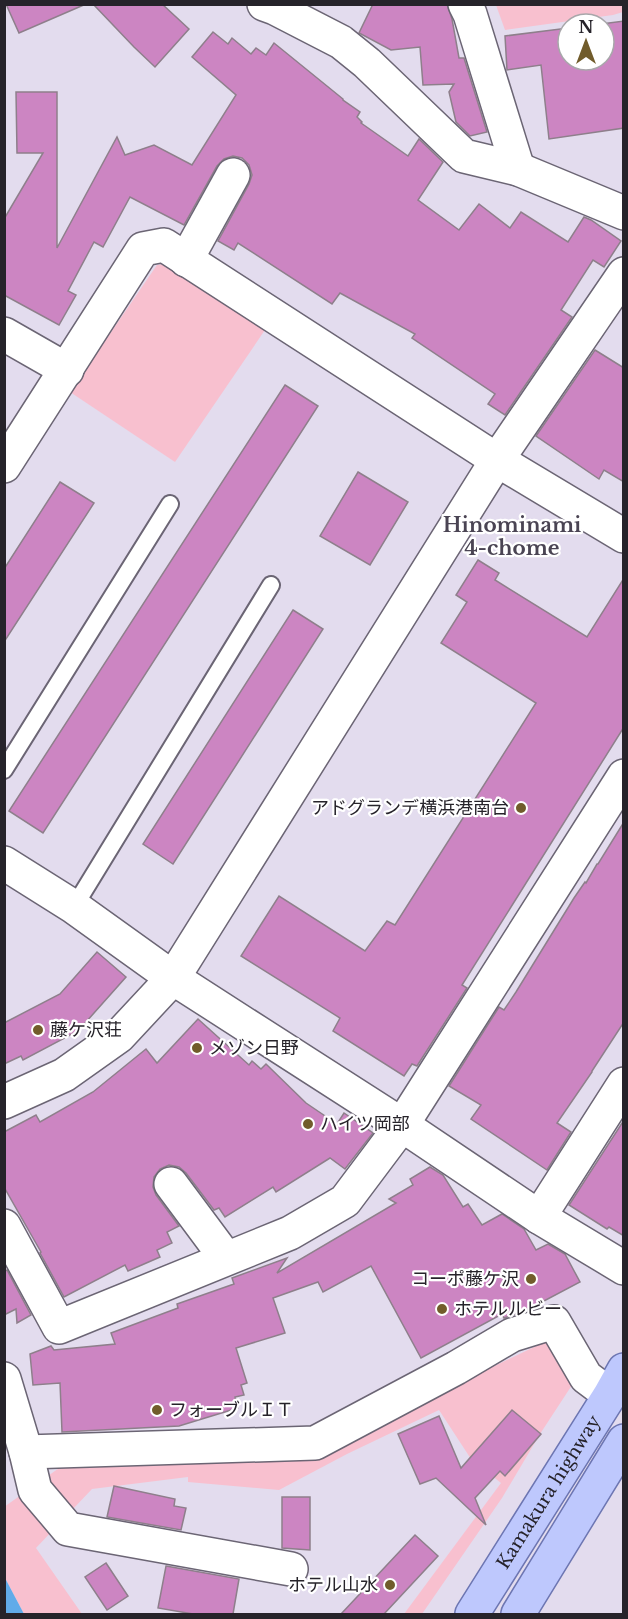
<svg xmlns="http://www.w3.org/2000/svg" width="628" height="1619" viewBox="0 0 628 1619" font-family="'Libre Baskerville','Noto Sans JP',serif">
  <rect width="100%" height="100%" fill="#e3dcee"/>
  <g fill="#f8c0cf">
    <polygon points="496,5 623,5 623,12 613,15 505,30"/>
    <polygon points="171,263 267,327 175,462 70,392 157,265"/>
    <polygon points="553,1338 574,1382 540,1434 502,1498 422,1614 404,1614 501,1483 471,1459 439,1410 347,1454 279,1490 188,1482 188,1477 92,1489 36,1548 82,1614 24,1614 5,1578 4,1507 62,1466 306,1456"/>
  </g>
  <polygon fill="#61abe9" points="4,1578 5,1578 24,1614 5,1614"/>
  <g fill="#cc85c2" stroke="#8e7f8b" stroke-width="1.5">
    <polygon points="6,4 86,4 19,33"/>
    <polygon points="93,4 162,4 189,29 155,67 134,47"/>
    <polygon points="373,4 447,4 452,19 459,58 464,58 487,132 470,136 456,122 449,92 454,84 423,85 420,47 391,50 359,33"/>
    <polygon points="624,21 624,128 549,139 541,65 507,70 505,36 568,28 568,60 604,60 604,24 601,24"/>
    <polygon points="213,32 228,44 232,38 251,54 256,48 266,55 274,43 343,99 343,100 360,112 357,117 362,122 361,123 408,156 419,139 443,162 418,200 459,230 479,204 510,228 521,212 568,242 584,217 591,220 621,241 604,267 593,260 561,310 572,317 505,415 488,404 495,394 412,338 415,334 340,293 332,304 238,243 234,250 218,241 249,184 252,175 249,165 242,158 233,156 224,159 217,166 184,225 130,197 103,247 94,242 68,291 76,295 59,325 4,295 4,219 43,153 17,153 16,92 57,92 57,248 117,137 125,155 154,145 192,165 236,95 192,57"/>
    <polygon points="595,350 624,368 624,482 604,470 599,479 536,436"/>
    <polygon points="285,385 318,406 43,833 9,811"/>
    <polygon points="358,472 408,502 370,565 320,536"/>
    <polygon points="60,482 94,503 4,642 4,569"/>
    <polygon points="478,560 499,573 495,580 587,637 624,578 624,727 462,985 467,988 417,1066 412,1064 404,1076 333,1031 340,1018 241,956 279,896 365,951 387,921 395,925 536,703 441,643 467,602 456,595"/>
    <polygon points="293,610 323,629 173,864 143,844"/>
    <polygon points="624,822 624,1022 592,1071 592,1072 557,1123 571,1132 547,1170 471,1119 481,1105 449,1086 499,1007 504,1010 516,992 574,898 585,882 586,883 597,864 598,864"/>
    <polygon points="97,952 126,977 78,1031 23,1060 21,1056 4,1064 4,1023 60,994"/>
    <polygon points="198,1019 249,1065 252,1061 261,1069 266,1064 306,1103 337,1124 344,1113 373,1133 345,1169 330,1158 276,1192 273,1187 225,1217 219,1208 214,1210 186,1173 179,1167 169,1165 160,1169 154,1177 153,1187 156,1195 179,1226 167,1232 172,1243 157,1250 160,1257 128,1271 125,1265 64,1297 40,1253 41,1252 4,1187 4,1132 36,1115 40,1122 93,1092 146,1049 157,1063"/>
    <polygon points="624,1120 624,1236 609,1227 607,1229 569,1205"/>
    <polygon points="430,1167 443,1175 463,1207 468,1204 482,1225 502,1214 524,1229 536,1250 548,1244 565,1254 580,1282 525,1311 504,1318 502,1314 421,1358 371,1266 323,1292 318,1282 273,1298 285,1333 236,1348 247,1383 241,1385 244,1395 235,1397 238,1408 179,1426 62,1432 60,1383 33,1385 30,1354 51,1346 54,1350 115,1344 111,1333 178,1308 177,1304 234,1284 232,1278 287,1258 277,1273 396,1203 389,1199 413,1185 410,1179"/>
    <polygon points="7,1270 31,1315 17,1323 16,1309 4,1315 4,1272"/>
    <polygon points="512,1410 541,1434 505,1476 500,1471 475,1498 486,1525 436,1478 420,1484 398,1434 439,1416 461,1468"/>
    <polygon points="114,1486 175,1499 174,1506 186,1508 181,1530 107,1517"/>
    <polygon points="282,1497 310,1497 310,1550 282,1548"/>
    <polygon points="415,1535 438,1556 384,1614 341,1614"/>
    <polygon points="106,1563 128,1596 107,1610 85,1577"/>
    <polygon points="166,1566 239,1579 233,1614 193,1614 158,1608"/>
  </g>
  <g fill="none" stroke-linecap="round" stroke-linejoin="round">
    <defs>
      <g id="service">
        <polyline points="4,770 170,504"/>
        <polyline points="74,907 271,585"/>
      </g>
      <g id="minor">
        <polyline points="264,4 275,8 341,42 367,63 464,156 518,169 624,213"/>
        <polyline points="465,4 470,14 518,169"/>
        <polyline points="186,260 233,175"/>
        <polyline points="4,334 67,370"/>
        <polyline points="4,466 143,249 164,245 497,460 624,536"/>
        <polyline points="4,863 74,907 173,978 402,1125 539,1217 624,1268"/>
        <polyline points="4,1102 64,1075 119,1036 173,978 497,460 624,274"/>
        <polyline points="171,1184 226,1258"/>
        <polyline points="539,1217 624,1084"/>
        <polyline points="4,1226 59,1327 290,1233 345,1201 402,1125 624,776"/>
        <polyline points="4,1379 26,1452 35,1490 68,1529 291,1569"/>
        <polyline points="26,1452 315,1443 456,1368 512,1335 554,1322 586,1377 610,1395"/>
      </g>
      <g id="primary">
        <path id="s1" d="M472 1614 610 1395 624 1370"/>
        <polyline points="518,1614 624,1441"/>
      </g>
    </defs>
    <use href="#service" stroke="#6b6574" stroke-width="20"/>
    <use href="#minor" stroke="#6b6574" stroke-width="36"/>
    <use href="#primary" stroke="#6d76b2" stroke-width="36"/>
    <use href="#service" stroke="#fff" stroke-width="16"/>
    <use href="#minor" stroke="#fff" stroke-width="33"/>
    <use href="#primary" stroke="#bec8fd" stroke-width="33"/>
  </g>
  <g fill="#715c2b" stroke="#fff" stroke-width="2">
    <circle cx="521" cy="808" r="6"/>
    <circle cx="38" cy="1030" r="6"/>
    <circle cx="197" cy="1048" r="6"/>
    <circle cx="308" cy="1124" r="6"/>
    <circle cx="531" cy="1279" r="6"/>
    <circle cx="442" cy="1309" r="6"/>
    <circle cx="157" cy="1410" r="6"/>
    <circle cx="390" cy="1585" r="6"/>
  </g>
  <g text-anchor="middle" stroke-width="4.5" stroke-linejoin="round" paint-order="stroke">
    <g font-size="18" fill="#26232a" stroke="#fff" text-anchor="start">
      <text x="509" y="814" text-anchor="end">アドグランデ横浜港南台</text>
      <text x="50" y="1036">藤ケ沢荘</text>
      <text x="209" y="1054">メゾン日野</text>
      <text x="320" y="1130">ハイツ岡部</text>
      <text x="519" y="1285" text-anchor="end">コーポ藤ケ沢</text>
      <text x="454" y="1315">ホテルルビー</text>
      <text x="169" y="1416">フォーブルＩＴ</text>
      <text x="378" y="1591" text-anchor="end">ホテル山水</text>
    </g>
    <g font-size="18" fill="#26232a" stroke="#fff">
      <text dy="6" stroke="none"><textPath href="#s1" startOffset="144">Kamakura highway</textPath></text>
    </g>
    <g font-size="20" font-weight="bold" fill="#4a4453" stroke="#fff">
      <text x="512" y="532">Hinominami<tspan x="512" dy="23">4-chome</tspan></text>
    </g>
  </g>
  <rect width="628" height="1619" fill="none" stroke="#26232a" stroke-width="12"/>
  <g transform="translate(586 42)"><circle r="28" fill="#ffffff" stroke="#a8a7aa" stroke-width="1.5"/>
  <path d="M0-4.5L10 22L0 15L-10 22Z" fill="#715c2b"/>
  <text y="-9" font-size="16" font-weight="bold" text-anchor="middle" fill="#26232a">N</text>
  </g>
</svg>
